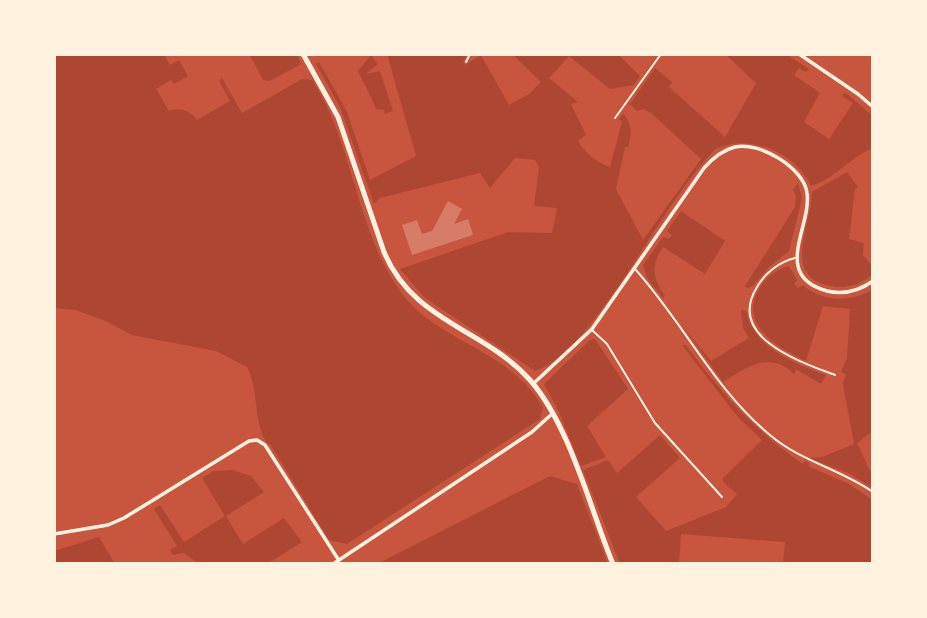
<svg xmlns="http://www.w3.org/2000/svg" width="927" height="618" viewBox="0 0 927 618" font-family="Inter,sans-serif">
  <rect width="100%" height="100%" fill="#c8553d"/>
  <g fill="#ae4732">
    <path d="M54 54H164L170 65 179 60 188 76 174 84 171 80 156 89 169 111C178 107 190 110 197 120L230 101 219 81 222 78 242 113 302 79 312 80C355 145 355 232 403 295 440 343 509 349 543 407L540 419 347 544 329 540 270 444 268 445C252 421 260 392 247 367L216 351 132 335 106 321 75 310 54 308Z"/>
    <polygon points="249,54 297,54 301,64 270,81 263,80"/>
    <path d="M387 54H467L463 62 465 65 481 55 509 105 529 94 541 82 512 54H618L640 76 634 85 610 89 569 56 549 78 578 102 571 104 586 135 578 141C586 154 596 162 610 167L622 122 619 119 623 113C632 125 632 132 628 147H625L616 189 643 240 701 159 651 113 643 109 637 111 630 104 655 68 672 82 669 87 725 137 756 83 725 54H786L809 69 806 72 799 68 794 75 820 93 804 122 829 139 853 103 842 96 845 92 873 116V148C849 158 836 178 811 186 795 152 749 133 716 149 663 198 597 350 535 371L425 298 400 269 508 232 552 233 557 208 534 206 539 167 535 160 515 158 490 188 480 173 380 198 374 204 340 107 316 64 319 62 347 112 370 180 416 156Z"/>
    <path d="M371 55 378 64 366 74 380 71 393 111 385 114 384 110 376 109C371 95 363 83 358 71Z"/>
    <path d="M847 172 858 187 855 189 849 239 864 243 863 255 870 264 873 260V274C861 284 847 289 831 286 780 277 812 224 812 192Z"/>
    <polygon points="798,183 802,198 789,251 768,268 753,286 747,288 745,286 795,207 796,196 793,190"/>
    <path d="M681 211 725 241 705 274 663 247C650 266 653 278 665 296L663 298 647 278 643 265 663 237 669 239 672 235 667 231Z"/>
    <path d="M789 266 797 280 794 284 798 288 803 285C821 302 852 303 873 289V431L857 443 873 477V488L848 473 809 458 822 457 854 444 843 384 846 374 841 372 847 358 850 309 823 306 806 361C778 348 738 325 759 289 765 278 777 269 789 266Z"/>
    <path d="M741 310 746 311C754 348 794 363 826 375L821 384 796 369 794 374C769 350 747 367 723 382L682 325 711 361 749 338 743 328Z"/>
    <polygon points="595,339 628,389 587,426 606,457 581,466 559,412 544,384 590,340"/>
    <path d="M682 345H686C720 392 755 431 803 464L806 461 810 464 808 466 849 484 873 500V564H783L785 542 681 534 679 564H620L583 470 608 460 617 473 660 435 680 458 636 497 666 531 726 507 737 494 723 482V478L762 440 737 416Z"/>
    <polygon points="232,470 251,476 264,492 226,516 243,544 284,518 302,542 267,564 199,564 184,553 173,555 170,550 177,546 154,509 160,505 184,542 225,516 202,478 214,471"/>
    <polygon points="550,476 577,484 608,564 377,564"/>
    <polygon points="99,537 115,564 54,564 54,551"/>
  </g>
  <polygon fill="#d67c66" points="448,201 462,209 454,224 468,219 473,235 412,255 402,225 417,220 422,234 432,231"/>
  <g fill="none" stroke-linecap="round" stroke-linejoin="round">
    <g stroke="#fff3e0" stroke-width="2">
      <polyline points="466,62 470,54"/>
      <polyline points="615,118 661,54"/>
      <path d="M795 258C779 262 765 273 757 287 726 337 800 362 835 375"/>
      <path d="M635 269C683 322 714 389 770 435 800 461 840 469 873 492"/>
      <polyline points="592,330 607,344 655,423 722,497"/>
    </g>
    <g stroke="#fff3e0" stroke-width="3.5">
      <polyline points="799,54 858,94 873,107"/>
      <path d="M533 384 592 329 704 168C712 159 723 150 735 147 759 141 804 168 807 193 812 226 771 276 827 291 844 295 859 291 873 281"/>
      <polyline points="54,534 108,525 124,518 249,441 257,440 265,445 338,559"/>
      <polyline points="333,564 532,432 553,413"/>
    </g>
    <path stroke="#fff3e0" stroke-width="5" d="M303 54 338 117 384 252C413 322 485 329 530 380 569 424 590 508 613 564"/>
  </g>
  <rect width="927" height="618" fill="none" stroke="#fff3e0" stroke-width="112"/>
</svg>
